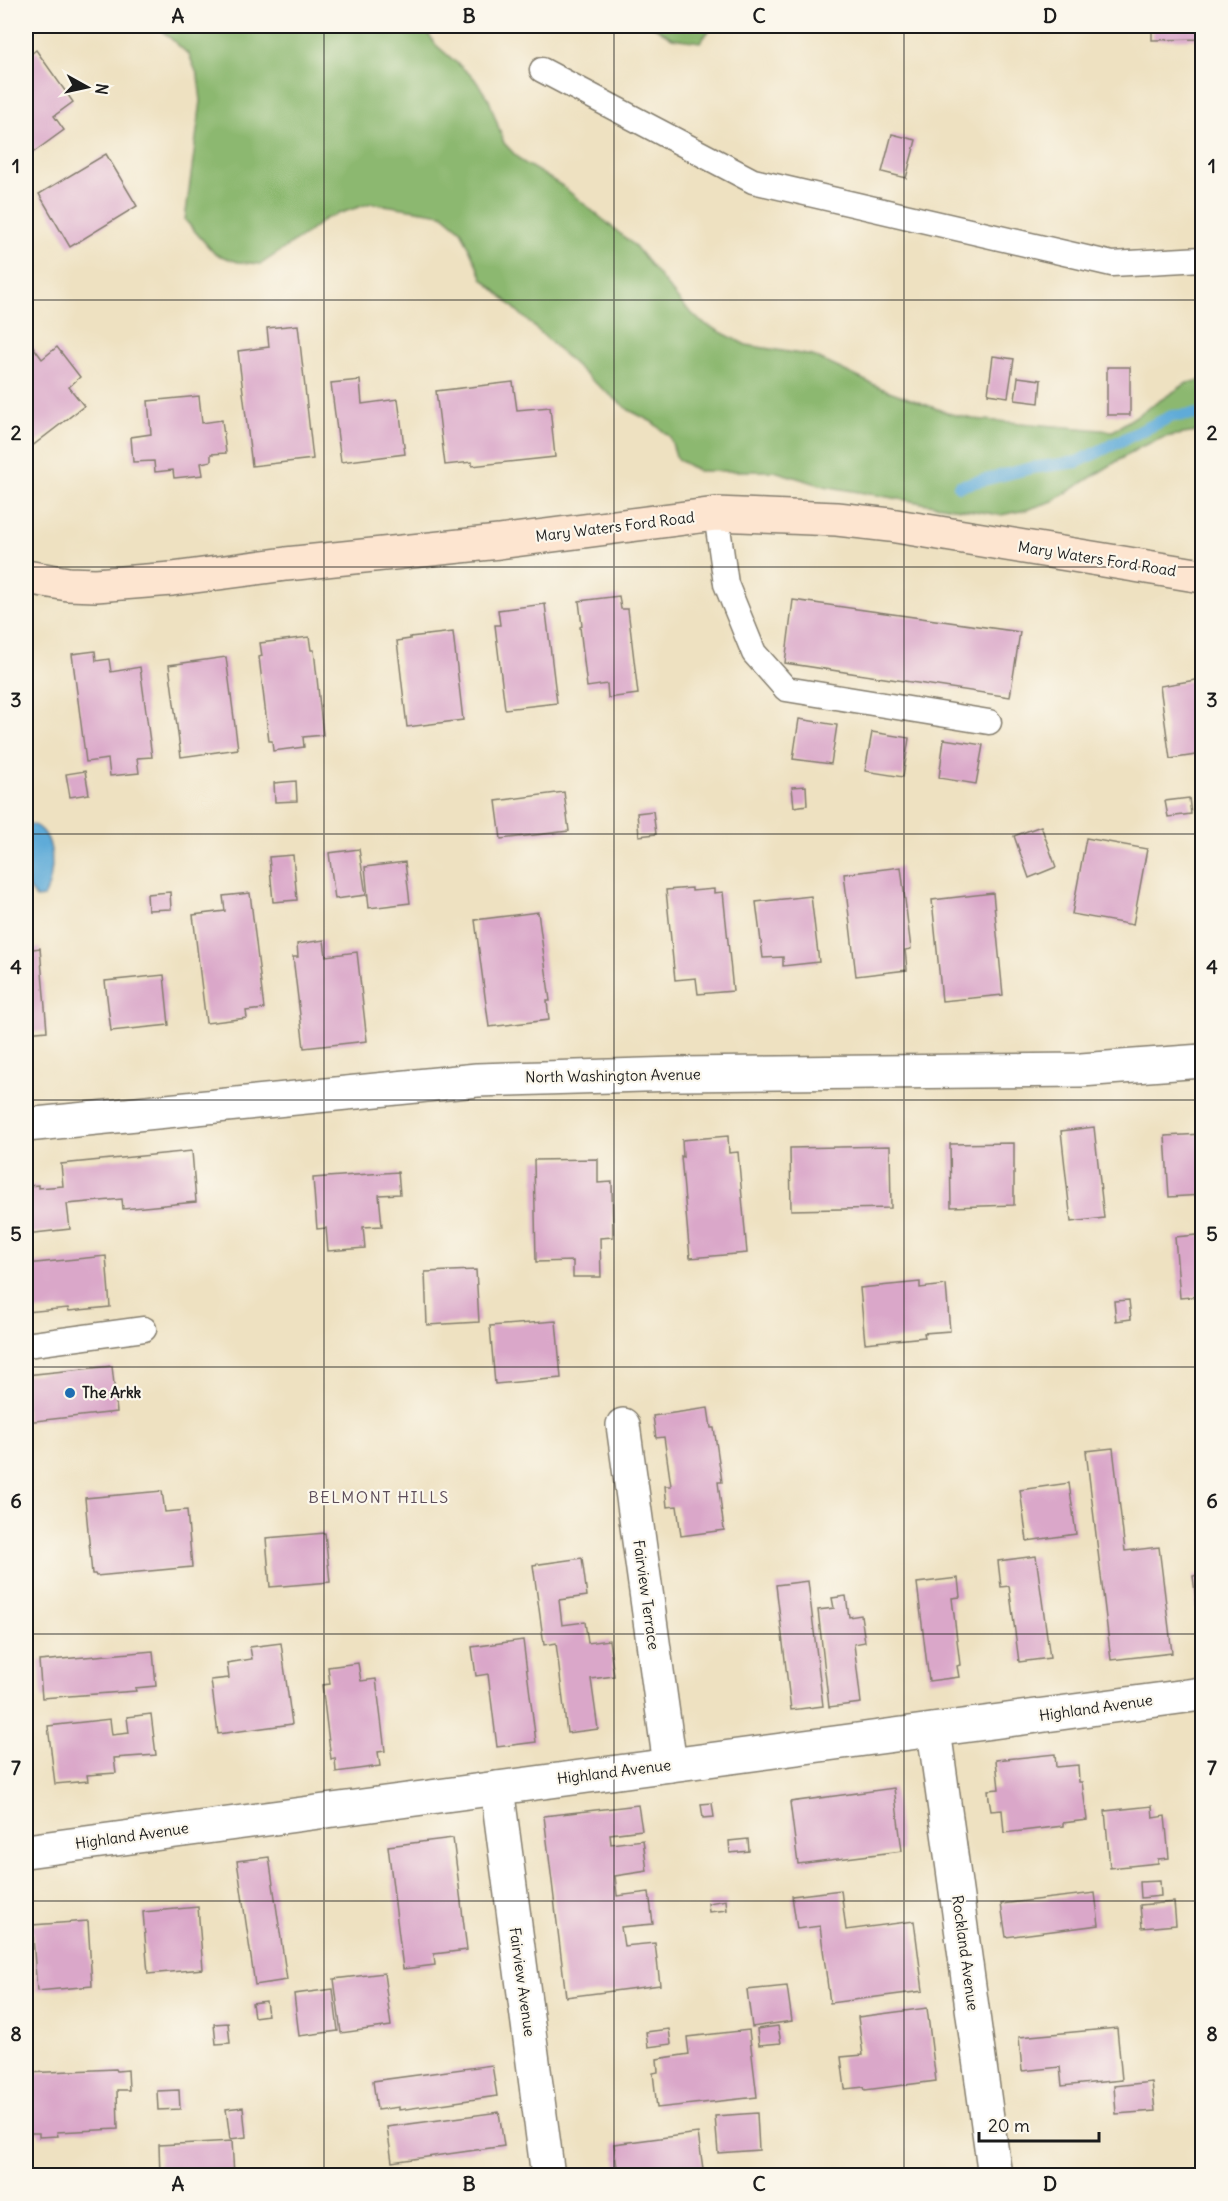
<svg xmlns="http://www.w3.org/2000/svg" width="1228" height="2201" viewBox="0 0 1228 2201" font-family="Delius,sans-serif">
  <rect width="100%" height="100%" fill="#fbf7ec"/>
  <filter id="ink" filterUnits="userSpaceOnUse"><feTurbulence type="fractalNoise" baseFrequency=".0167" numOctaves="2"/><feDisplacementMap in="SourceGraphic" scale="12" xChannelSelector="R" yChannelSelector="G"/><feConvolveMatrix kernelMatrix="1 2 1 2 8 2 1 2 1" color-interpolation-filters="sRGB"/></filter>
  <filter id="wash" filterUnits="userSpaceOnUse"><feTurbulence type="fractalNoise" baseFrequency=".008" numOctaves="4" result="noise"/><feDisplacementMap in="SourceGraphic" scale="24" xChannelSelector="R" yChannelSelector="G"/><feGaussianBlur stdDeviation="1.35" result="paint"/><feColorMatrix in="noise" values="0 0 0 0 0 0 0 0 0 0 0 0 0 0 0 0 0 1.4 0 .05"/><feComposite in="paint" operator="in"/></filter>
  <g filter="url(#wash)">
    <rect width="100%" height="100%" fill="#eee1c1"/>
    <g fill="#8cb86f" stroke="#546a46" stroke-width="1.5">
      <polygon points="157,26 423,26 436,45 474,78 489,100 504,143 521,161 561,185 635,246 682,304 701,322 746,345 813,356 881,388 951,414 973,419 1113,431 1187,383 1202,380 1202,431 1165,437 1140,447 1053,501 1026,510 1001,515 928,504 824,486 774,471 698,471 677,459 670,437 652,422 629,410 589,378 483,279 461,230 442,214 371,203 326,218 306,234 261,264 238,262 215,254 185,220 201,101 198,76 189,55"/>
      <polygon points="653,26 709,26 709,31 700,42 672,38"/>
    </g>
    <path fill="#5fabd8" stroke="#3e647a" stroke-width="1.5" d="M30 824C58 830 55 877 44 897L36 898 26 884V826Z"/>
    <g fill="none" stroke-linecap="round" stroke-linejoin="round">
      <polyline stroke="#5fabd8" stroke-width="12" points="959,486 1031,468 1077,462 1172,416 1202,414"/>
    </g>
    <g id="blocks">
      <g fill="#daa7c9">
        <polygon points="1152,26 1202,26 1202,39 1152,40"/>
        <polygon points="36,50 73,102 54,116 64,130 31,154 26,147 26,58"/>
        <polygon points="892,134 916,140 906,178 882,172"/>
        <polygon points="106,154 137,206 70,247 39,194"/>
        <polygon points="298,325 313,459 252,466 238,351 269,347 267,328"/>
        <polygon points="26,337 42,359 57,347 80,377 69,387 84,406 27,450"/>
        <polygon points="993,356 1014,359 1008,397 988,394"/>
        <rect x="1107" y="367" width="23" height="48"/>
        <polygon points="1018,377 1041,380 1039,403 1015,400"/>
        <polygon points="360,380 362,404 398,399 405,454 341,462 331,383"/>
        <polygon points="513,382 517,410 550,407 555,457 472,466 472,462 445,465 436,391"/>
        <polygon points="199,396 202,423 222,420 226,453 211,454 211,461 201,463 203,475 174,478 173,470 155,472 154,461 133,462 131,437 151,434 148,401"/>
        <polygon points="619,596 621,609 628,609 638,694 608,698 607,684 587,687 580,627 582,626 579,601"/>
        <polygon points="793,600 1020,632 1010,697 785,663"/>
        <polygon points="545,604 557,703 505,709 495,625 500,625 498,610"/>
        <polygon points="453,632 463,720 407,727 397,641 410,639 410,637"/>
        <polygon points="309,637 311,650 314,650 323,735 303,737 304,747 273,751 272,741 269,741 259,657 262,656 260,643"/>
        <polygon points="95,651 96,661 109,659 111,672 140,667 152,757 137,758 139,773 110,776 108,759 86,762 72,654"/>
        <polygon points="226,657 238,749 181,757 169,665"/>
        <polygon points="1202,679 1202,754 1170,759 1160,686"/>
        <polygon points="799,719 837,725 831,764 793,759"/>
        <polygon points="872,732 909,738 903,777 865,771"/>
        <polygon points="944,739 983,745 976,784 939,778"/>
        <polygon points="85,771 89,794 70,797 66,774"/>
        <polygon points="296,781 297,801 275,802 274,783"/>
        <polygon points="806,786 807,805 794,807 792,787"/>
        <polygon points="564,792 569,831 501,839 496,801"/>
        <polygon points="1189,798 1191,814 1168,817 1165,801"/>
        <polygon points="653,811 656,834 639,836 637,813"/>
        <polygon points="1041,826 1056,867 1029,878 1014,836"/>
        <polygon points="1086,838 1147,849 1133,925 1072,914"/>
        <polygon points="359,849 366,895 335,899 329,853"/>
        <polygon points="293,855 297,900 273,902 269,857"/>
        <polygon points="405,862 410,903 369,908 365,867"/>
        <polygon points="901,867 911,949 905,950 907,970 856,976 844,874"/>
        <polygon points="692,888 692,891 714,889 714,893 723,892 733,991 698,994 696,978 675,980 666,890"/>
        <polygon points="170,892 171,909 148,910 147,894"/>
        <polygon points="250,893 264,1009 246,1011 247,1018 206,1023 193,915 225,911 223,896"/>
        <polygon points="993,893 1003,995 942,1001 932,900"/>
        <polygon points="811,896 819,962 783,966 783,957 763,958 756,902"/>
        <polygon points="538,912 550,1001 547,1001 549,1020 489,1027 475,920"/>
        <polygon points="324,940 326,956 357,952 367,1041 304,1048 293,957 298,957 297,944"/>
        <polygon points="40,948 47,1031 26,1033 26,950"/>
        <polygon points="164,975 169,1025 111,1031 105,981"/>
        <polygon points="1094,1127 1104,1218 1071,1222 1061,1131"/>
        <polygon points="1202,1134 1202,1195 1169,1197 1165,1136"/>
        <polygon points="728,1136 729,1153 738,1152 747,1253 690,1258 681,1156 683,1157 682,1140"/>
        <polygon points="1014,1143 1014,1205 951,1207 950,1144"/>
        <polygon points="890,1146 891,1208 791,1210 790,1148"/>
        <polygon points="192,1151 196,1202 123,1209 122,1199 67,1204 70,1229 26,1234 26,1190 28,1190 28,1186 38,1185 38,1188 63,1186 61,1164"/>
        <polygon points="598,1159 598,1183 612,1182 613,1237 600,1238 601,1277 573,1277 573,1261 536,1262 534,1160"/>
        <polygon points="398,1172 400,1194 379,1195 382,1226 363,1227 365,1248 328,1251 326,1228 317,1229 313,1178"/>
        <polygon points="1197,1235 1202,1235 1202,1296 1180,1298 1175,1237"/>
        <polygon points="106,1256 110,1307 69,1311 68,1308 26,1312 26,1264"/>
        <polygon points="476,1270 479,1322 427,1325 425,1272"/>
        <polygon points="920,1282 920,1288 946,1285 950,1331 924,1333 925,1337 865,1343 860,1288"/>
        <polygon points="1129,1300 1131,1319 1116,1321 1114,1301"/>
        <polygon points="556,1321 561,1378 495,1384 490,1326"/>
        <polygon points="112,1366 117,1412 26,1422 26,1375"/>
        <polygon points="708,1408 711,1428 714,1428 722,1482 718,1482 724,1530 681,1536 677,1506 667,1507 665,1486 671,1486 664,1437 656,1438 653,1416"/>
        <polygon points="1113,1448 1125,1551 1159,1547 1172,1653 1111,1660 1086,1451"/>
        <polygon points="1069,1483 1076,1534 1027,1541 1020,1490"/>
        <polygon points="162,1491 165,1512 187,1510 192,1567 96,1576 95,1574 92,1574 85,1498"/>
        <polygon points="325,1533 330,1582 270,1587 266,1538"/>
        <polygon points="1036,1556 1050,1658 1019,1662 1009,1586 1001,1587 998,1561"/>
        <polygon points="582,1558 587,1596 559,1600 562,1625 585,1622 588,1643 609,1640 614,1676 591,1679 598,1729 567,1733 556,1643 544,1645 533,1565"/>
        <polygon points="1202,1574 1202,1641 1201,1641 1193,1576"/>
        <polygon points="958,1578 960,1597 952,1598 960,1665 957,1666 959,1677 929,1681 917,1583"/>
        <polygon points="808,1581 823,1706 791,1710 776,1585"/>
        <polygon points="846,1596 849,1617 861,1615 865,1642 854,1644 861,1703 829,1707 818,1610 834,1608 832,1598"/>
        <polygon points="523,1640 536,1742 497,1747 488,1674 476,1676 472,1647"/>
        <polygon points="281,1643 292,1724 218,1734 211,1680 229,1678 227,1663 252,1659 250,1647"/>
        <polygon points="153,1651 156,1686 135,1688 136,1691 42,1698 39,1661"/>
        <polygon points="358,1663 361,1681 376,1679 385,1751 378,1752 380,1766 336,1772 335,1758 331,1759 322,1685 330,1684 328,1667"/>
        <polygon points="151,1714 156,1755 114,1758 116,1773 87,1775 88,1781 55,1784 48,1726 110,1719 112,1735 129,1733 127,1717"/>
        <polygon points="1055,1754 1056,1767 1078,1765 1079,1782 1082,1782 1087,1820 1063,1823 1063,1826 1004,1833 1002,1810 991,1811 989,1799 988,1790 999,1789 996,1760"/>
        <polygon points="894,1788 902,1851 798,1864 790,1802"/>
        <polygon points="712,1803 714,1817 703,1818 701,1804"/>
        <polygon points="638,1805 642,1830 610,1834 611,1844 643,1840 647,1871 615,1876 617,1896 649,1892 653,1924 621,1927 624,1946 655,1943 660,1985 566,1997 544,1816"/>
        <polygon points="1152,1806 1153,1818 1165,1816 1169,1858 1158,1859 1158,1863 1110,1868 1105,1811"/>
        <polygon points="453,1838 467,1950 434,1954 435,1965 403,1969 388,1846"/>
        <polygon points="748,1839 749,1851 730,1853 729,1841"/>
        <polygon points="269,1857 287,1980 255,1985 237,1861"/>
        <polygon points="1160,1881 1161,1896 1141,1898 1140,1882"/>
        <polygon points="841,1890 846,1930 914,1921 923,1991 830,2003 820,1926 797,1929 792,1896"/>
        <polygon points="1095,1893 1099,1925 1006,1937 1001,1904"/>
        <polygon points="726,1900 727,1910 709,1912 708,1903"/>
        <polygon points="1174,1902 1176,1925 1142,1928 1140,1905"/>
        <polygon points="198,1907 203,1969 148,1974 143,1912"/>
        <polygon points="88,1921 92,1986 37,1991 32,1925"/>
        <polygon points="384,1973 391,2026 341,2033 334,1979"/>
        <polygon points="787,1986 792,2021 752,2027 747,1990"/>
        <polygon points="333,1989 338,2031 299,2036 294,1994"/>
        <polygon points="266,2001 268,2015 254,2017 252,2003"/>
        <polygon points="927,2008 936,2081 865,2090 864,2087 845,2089 841,2057 863,2055 858,2017"/>
        <polygon points="228,2023 230,2043 216,2044 214,2024"/>
        <polygon points="778,2026 781,2043 759,2045 757,2029"/>
        <polygon points="1117,2028 1122,2080 1062,2086 1060,2067 1022,2071 1019,2037"/>
        <polygon points="669,2029 671,2044 648,2047 646,2032"/>
        <polygon points="749,2030 757,2097 657,2108 653,2073 658,2072 657,2059 689,2054 687,2037"/>
        <polygon points="492,2065 497,2096 399,2110 399,2107 377,2110 373,2081"/>
        <polygon points="116,2069 117,2071 128,2070 129,2090 117,2090 118,2129 57,2132 58,2136 39,2137 39,2133 26,2133 26,2073"/>
        <polygon points="1152,2082 1155,2111 1116,2114 1114,2086"/>
        <polygon points="179,2090 180,2109 158,2110 157,2091"/>
        <polygon points="243,2107 246,2137 230,2139 226,2109"/>
        <polygon points="499,2112 504,2146 392,2162 387,2127"/>
        <polygon points="757,2113 759,2150 718,2153 715,2116"/>
        <polygon points="698,2133 704,2176 618,2176 614,2144"/>
        <polygon points="232,2141 234,2176 160,2176 159,2145"/>
      </g>
    </g>
  </g>
  <g filter="url(#ink)">
    <use href="#blocks" fill-opacity="0" stroke="#857e6e" stroke-width="1.5"/>
    <g fill="none" stroke-linecap="round" stroke-linejoin="round">
      <defs>
        <g id="lane">
          <polyline points="542,70 753,181 1112,264 1202,259"/>
          <polyline points="716,514 726,584 754,653 786,689 989,722"/>
          <polyline points="26,1345 144,1329"/>
        </g>
        <g id="street">
          <polyline points="26,1125 477,1080 677,1074 1081,1070 1202,1061"/>
          <polyline points="623,1425 670,1765"/>
          <polyline points="934,1730 995,2176"/>
          <polyline points="497,1788 548,2176"/>
          <polyline points="26,1851 1202,1694"/>
        </g>
        <polyline id="secondary" points="26,577 68,584 96,585 172,579 286,564 499,542 716,514 837,519 890,525 1202,576"/>
      </defs>
      <use href="#lane" stroke="#857e6e" stroke-width="27"/>
      <use href="#street" stroke="#857e6e" stroke-width="36"/>
      <use href="#secondary" stroke="#857e6e" stroke-width="36"/>
      <use href="#lane" stroke="#fff" stroke-width="24"/>
      <use href="#street" stroke="#fff" stroke-width="33"/>
      <use href="#secondary" stroke="#fde5d0" stroke-width="33"/>
    </g>
  </g>
  <path fill="none" stroke="#1c1c1c" stroke-width="1.5" stroke-opacity="0.55" d="M324 26V2176M614 26V2176M904 26V2176M26 300H1202M26 567H1202M26 834H1202M26 1100H1202M26 1367H1202M26 1634H1202M26 1901H1202"/>
  <circle fill="#1f6fb2" stroke="#fbf7ec" stroke-width="2" cx="70" cy="1393" r="6"/>
  <g text-anchor="middle" stroke-width="4.5" stroke-linejoin="round" paint-order="stroke">
    <g font-size="15" fill="#1c1c1c" stroke="#fbf7ec">
      <text transform="translate(615 527) rotate(-7)" y="5">Mary Waters Ford Road</text>
      <text transform="translate(1097 559) rotate(9)" y="5">Mary Waters Ford Road</text>
      <text transform="translate(613 1076) rotate(-1)" y="5">North Washington Avenue</text>
      <text transform="translate(646 1595) rotate(82)" y="5">Fairview Terrace</text>
      <text transform="translate(1096 1708) rotate(-8)" y="5">Highland Avenue</text>
      <text transform="translate(614 1772) rotate(-7)" y="5">Highland Avenue</text>
      <text transform="translate(132 1836) rotate(-8)" y="5">Highland Avenue</text>
      <text transform="translate(965 1953) rotate(82)" y="5">Rockland Avenue</text>
      <text transform="translate(522 1982) rotate(82)" y="5">Fairview Avenue</text>
    </g>
    <g font-size="15" font-weight="bold" fill="#1c1c1c" stroke="#fbf7ec" text-anchor="start">
      <text x="82" y="1398">The Arkk</text>
    </g>
    <g font-size="16" letter-spacing="1.5" fill="#5e4d59" stroke="#fbf7ec">
      <text x="379" y="1503">BELMONT HILLS</text>
    </g>
  </g>
  <rect width="1228" height="2201" fill="none" stroke="#fbf7ec" stroke-width="66"/>
  <g transform="translate(87 87) rotate(98)" stroke="#fbf7ec" stroke-width="4.5" paint-order="stroke">
  <path d="M0-4.5L10 22L0 15L-10 22Z" fill="#1c1c1c"/>
  <text y="-9" font-size="16" font-weight="bold" text-anchor="middle" fill="#1c1c1c">N</text>
  </g>
  <path d="M979 2132v9h120v-9" fill="none" stroke="#1c1c1c" stroke-width="3"/>
  <text x="988" y="2132" font-size="18" fill="#1c1c1c" stroke="#fbf7ec" stroke-width="4.5" paint-order="stroke">20 m</text>
  <rect x="33" y="33" width="1162" height="2135" fill="none" stroke="#1c1c1c" stroke-width="2"/>
  <g font-size="20" text-anchor="middle" font-weight="bold" fill="#1c1c1c">
    <text x="178" y="23">A</text>
    <text x="469" y="23">B</text>
    <text x="759" y="23">C</text>
    <text x="1050" y="23">D</text>
    <text x="16" y="173">1</text>
    <text x="1212" y="173">1</text>
    <text x="16" y="440">2</text>
    <text x="1212" y="440">2</text>
    <text x="16" y="707">3</text>
    <text x="1212" y="707">3</text>
    <text x="16" y="974">4</text>
    <text x="1212" y="974">4</text>
    <text x="16" y="1241">5</text>
    <text x="1212" y="1241">5</text>
    <text x="16" y="1508">6</text>
    <text x="1212" y="1508">6</text>
    <text x="16" y="1775">7</text>
    <text x="1212" y="1775">7</text>
    <text x="16" y="2041">8</text>
    <text x="1212" y="2041">8</text>
    <text x="178" y="2191">A</text>
    <text x="469" y="2191">B</text>
    <text x="759" y="2191">C</text>
    <text x="1050" y="2191">D</text>
  </g>
</svg>
